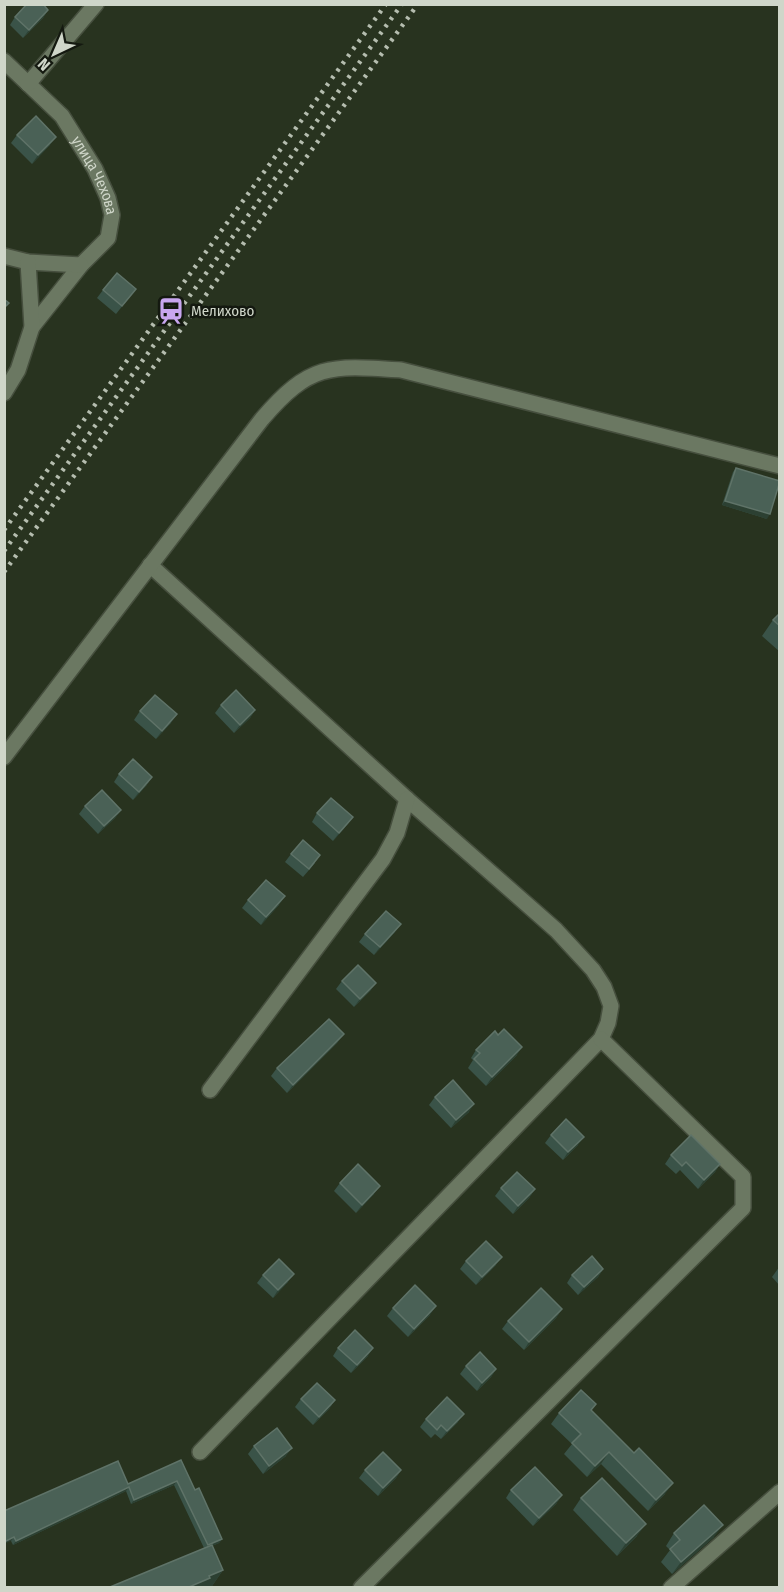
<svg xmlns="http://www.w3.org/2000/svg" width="784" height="1592" viewBox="0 0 784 1592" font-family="'Fira Sans Condensed',sans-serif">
  <rect width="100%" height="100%" fill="#28331f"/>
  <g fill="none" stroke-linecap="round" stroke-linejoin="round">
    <defs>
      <g id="minor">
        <path id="s1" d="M4 61 62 116 95 169 108 198 112 215 108 238 81 265 32 327"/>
        <polyline points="28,84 96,4"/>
        <polyline points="4,256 28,262 81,265"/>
        <polyline points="4,393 18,370 32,327 28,262"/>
        <polyline points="150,565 407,799 556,930 593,970 604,987 611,1006 608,1023 601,1039 200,1452"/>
        <polyline points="210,1090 383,859 397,833 407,799"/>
        <polyline points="361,1588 743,1208 743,1177 601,1039"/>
        <polyline points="671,1588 780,1492"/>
      </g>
      <path id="tertiary" d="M4 757 262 419C310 363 330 365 401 370L780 466"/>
    </defs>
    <use href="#minor" stroke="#464f3e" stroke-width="18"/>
    <use href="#tertiary" stroke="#464f3e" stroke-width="18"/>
    <use href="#minor" stroke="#6b7862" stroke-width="15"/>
    <use href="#tertiary" stroke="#6b7862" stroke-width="15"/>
    <g stroke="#b5bdaf" stroke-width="4.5" stroke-dasharray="3 6" stroke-linecap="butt">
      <polyline points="4,530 386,4"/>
      <polyline points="4,551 402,4"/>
      <polyline points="4,572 418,4"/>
    </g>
  </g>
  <g fill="#3a5348">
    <polygon points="48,10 43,18 23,38 10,25 15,17"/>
    <polygon points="17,135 50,145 32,164 11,143"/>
    <polygon points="136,289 116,314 97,298 103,290"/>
    <polygon points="736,468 767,519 722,505 733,472"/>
    <polygon points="780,613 780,652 762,636 773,620"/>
    <polygon points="221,705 255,710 250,718 234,733 215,713"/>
    <polygon points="140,711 171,723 156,739 134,720"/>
    <polygon points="119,774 152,777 146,786 133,800 114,782"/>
    <polygon points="85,806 121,810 115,818 98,834 79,814"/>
    <polygon points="317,813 353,817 347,825 333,841 312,822"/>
    <polygon points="291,854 315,863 303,877 285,862"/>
    <polygon points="248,900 279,905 261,925 242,908"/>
    <polygon points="395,932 374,955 359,942 365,934"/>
    <polygon points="342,981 376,983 370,991 354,1007 336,989"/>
    <polygon points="338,1042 287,1093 271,1076 277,1068"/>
    <polygon points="476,1050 517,1055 486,1086 468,1068 473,1060 471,1058"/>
    <polygon points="435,1097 469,1112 451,1128 429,1105"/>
    <polygon points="551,1135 578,1145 563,1160 545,1143"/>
    <polygon points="671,1155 720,1164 715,1172 698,1189 680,1170 676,1174 665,1164"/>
    <polygon points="340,1183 374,1194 356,1213 334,1191"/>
    <polygon points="501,1188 535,1189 529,1198 513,1214 495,1196"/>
    <polygon points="466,1261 496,1265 476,1285 460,1269"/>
    <polygon points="780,1266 780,1286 772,1277"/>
    <polygon points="603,1269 598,1277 578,1295 567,1283 572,1275"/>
    <polygon points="263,1275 288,1282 273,1298 257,1283"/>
    <polygon points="393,1308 430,1315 408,1337 387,1316"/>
    <polygon points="562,1309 556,1318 524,1350 502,1329 508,1321"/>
    <polygon points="338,1348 368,1356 351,1373 333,1356"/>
    <polygon points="466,1366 496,1369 491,1377 477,1391 460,1374"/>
    <polygon points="301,1399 335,1400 329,1409 313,1425 295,1407"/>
    <polygon points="591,1410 665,1494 648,1511 601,1464 587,1477 564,1454 572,1444 551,1424 559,1413"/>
    <polygon points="426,1419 458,1422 441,1439 435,1434 431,1438 420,1427"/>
    <polygon points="254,1446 286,1456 263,1474 248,1454"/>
    <polygon points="181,1460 195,1490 222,1539 219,1543 212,1546 223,1570 212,1586 204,1548 174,1485 131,1504 126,1491 13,1545 11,1541 4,1511 128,1484"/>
    <polygon points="365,1470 401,1470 396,1478 378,1496 359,1478"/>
    <polygon points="511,1490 562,1495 556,1504 533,1526 506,1498"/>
    <polygon points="581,1498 637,1536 617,1556 573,1510"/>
    <polygon points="674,1533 714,1537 672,1574 661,1562 670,1550 666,1546"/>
  </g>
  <g fill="#2c4032">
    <polygon points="48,10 43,18 23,38 29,30"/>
    <polygon points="56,137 50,145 32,164 38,155"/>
    <polygon points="725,501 770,514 767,519 722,505"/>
    <polygon points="255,710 250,718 234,733 240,725"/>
    <polygon points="177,714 171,723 156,739 162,731"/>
    <polygon points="152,777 146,786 133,800 139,792"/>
    <polygon points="121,810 115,818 98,834 104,826"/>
    <polygon points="353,817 347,825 333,841 339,833"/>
    <polygon points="285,896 279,905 261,925 266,917"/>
    <polygon points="401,924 395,932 374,955 380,947"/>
    <polygon points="376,983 370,991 354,1007 360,999"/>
    <polygon points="344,1034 338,1042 287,1093 293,1085"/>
    <polygon points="522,1047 517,1055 486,1086 492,1077"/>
    <polygon points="474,1104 469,1112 451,1128 456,1120"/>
    <polygon points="584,1137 578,1145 563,1160 568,1152"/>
    <polygon points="720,1164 715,1172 698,1189 704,1180"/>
    <polygon points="380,1186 374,1194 356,1213 362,1205"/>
    <polygon points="535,1189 529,1198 513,1214 518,1206"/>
    <polygon points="502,1257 496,1265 476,1285 482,1277"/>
    <polygon points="603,1269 598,1277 578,1295 584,1287"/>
    <polygon points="294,1274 288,1282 273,1298 278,1290"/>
    <polygon points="436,1306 430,1315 408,1337 414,1329"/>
    <polygon points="562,1309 556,1318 524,1350 529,1342"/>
    <polygon points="373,1348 368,1356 351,1373 357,1365"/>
    <polygon points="496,1369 491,1377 477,1391 482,1383"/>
    <polygon points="335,1400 329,1409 313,1425 319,1417"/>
    <polygon points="464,1414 458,1422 441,1439 447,1431"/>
    <polygon points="292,1448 286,1456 263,1474 269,1466"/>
    <polygon points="609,1452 601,1464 587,1477 595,1466"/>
    <polygon points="401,1470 396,1478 378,1496 383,1488"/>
    <polygon points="177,1481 174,1485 131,1504 134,1500"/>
    <polygon points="673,1483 665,1494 648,1511 656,1500"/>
    <polygon points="129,1487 126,1491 13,1545 16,1541"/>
    <polygon points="562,1495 556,1504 533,1526 539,1518"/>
    <polygon points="646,1524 637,1536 617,1556 626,1543"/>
    <polygon points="723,1525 714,1537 672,1574 681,1562"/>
    <polygon points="14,1537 11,1541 4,1544 4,1542"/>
    <polygon points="222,1539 219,1543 205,1549 208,1545"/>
    <polygon points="223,1570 212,1586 208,1587 189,1587 209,1576"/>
  </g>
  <g fill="#4a6156" stroke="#5f7368" stroke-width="1.5">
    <polygon points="27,4 43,4 48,10 29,30 15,17"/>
    <polygon points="36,116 56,137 38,155 17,135"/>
    <polygon points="117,273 136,289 122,306 103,290"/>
    <polygon points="4,299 9,303 4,308"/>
    <polygon points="736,468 780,481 770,514 725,501"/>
    <polygon points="780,613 780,626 773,620"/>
    <polygon points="236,690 255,710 240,725 221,705"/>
    <polygon points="155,695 177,714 162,731 140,711"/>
    <polygon points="133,759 152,777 139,792 119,774"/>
    <polygon points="102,790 121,810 104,826 85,806"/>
    <polygon points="331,798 353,817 339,833 317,813"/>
    <polygon points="303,840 320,855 309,869 291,854"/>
    <polygon points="266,880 285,896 266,917 248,900"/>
    <polygon points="386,911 401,924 380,947 365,934"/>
    <polygon points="358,965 376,983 360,999 342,981"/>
    <polygon points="329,1019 344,1034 293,1085 277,1068"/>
    <polygon points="504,1029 522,1047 492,1077 474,1059 480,1053 476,1050 495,1031 498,1035"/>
    <polygon points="453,1080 474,1104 456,1120 435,1097"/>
    <polygon points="566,1119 584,1137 568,1152 551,1135"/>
    <polygon points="691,1135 720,1164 704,1180 686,1162 682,1166 671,1155"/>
    <polygon points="358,1164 380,1186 362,1205 340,1183"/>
    <polygon points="517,1172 535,1189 518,1206 501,1188"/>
    <polygon points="486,1241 502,1257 482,1277 466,1261"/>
    <polygon points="592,1256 603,1269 584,1287 572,1275"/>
    <polygon points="279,1259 294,1274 278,1290 263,1275"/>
    <polygon points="415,1285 436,1306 414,1329 393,1308"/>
    <polygon points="541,1288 562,1309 529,1342 508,1321"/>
    <polygon points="355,1330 373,1348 357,1365 338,1348"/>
    <polygon points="480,1352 496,1369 482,1383 466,1366"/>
    <polygon points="317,1383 335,1400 319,1417 301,1399"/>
    <polygon points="581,1390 596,1404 591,1410 634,1453 639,1448 673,1483 656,1500 609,1452 595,1466 572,1443 581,1434 559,1413"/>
    <polygon points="447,1397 464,1414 447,1431 441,1425 437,1430 426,1419"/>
    <polygon points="277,1428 292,1448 269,1466 254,1446"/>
    <polygon points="383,1452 401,1470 383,1488 365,1470"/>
    <polygon points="181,1460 195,1490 199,1488 222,1539 208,1545 177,1481 134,1500 129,1487 16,1541 14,1537 4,1542 4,1511 118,1461 128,1484"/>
    <polygon points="535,1467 562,1495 539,1518 511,1490"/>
    <polygon points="602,1478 646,1524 626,1543 581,1498"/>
    <polygon points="704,1505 723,1525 681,1562 670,1549 680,1540 674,1533"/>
    <polygon points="212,1545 223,1570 209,1576 210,1578 189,1587 110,1587"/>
  </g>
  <defs>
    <symbol id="station-bare" viewBox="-9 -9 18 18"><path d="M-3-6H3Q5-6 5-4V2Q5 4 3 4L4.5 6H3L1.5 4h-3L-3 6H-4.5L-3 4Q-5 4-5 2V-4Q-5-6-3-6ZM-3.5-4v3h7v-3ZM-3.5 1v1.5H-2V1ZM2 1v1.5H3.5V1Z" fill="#c8a6ef" stroke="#141910" stroke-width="2.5" paint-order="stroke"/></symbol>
  </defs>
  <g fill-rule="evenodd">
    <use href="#station-bare" x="152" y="292" width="38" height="38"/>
  </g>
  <g text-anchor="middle" stroke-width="5" stroke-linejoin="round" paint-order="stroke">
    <g font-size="15" fill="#cfd6c9" stroke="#141910">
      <text dy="5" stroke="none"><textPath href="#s1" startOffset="148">улица Чехова</textPath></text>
    </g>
    <g font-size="15" fill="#cfd6c9" stroke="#141910" text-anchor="start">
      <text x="191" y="316">Мелихово</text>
    </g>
  </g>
  <rect width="784" height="1592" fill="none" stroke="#cfd6c9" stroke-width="12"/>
  <g transform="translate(54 54) rotate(224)" stroke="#141910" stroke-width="4.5" paint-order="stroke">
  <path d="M0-4.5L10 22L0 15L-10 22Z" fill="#cfd6c9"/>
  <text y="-9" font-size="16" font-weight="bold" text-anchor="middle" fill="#cfd6c9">N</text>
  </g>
</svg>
